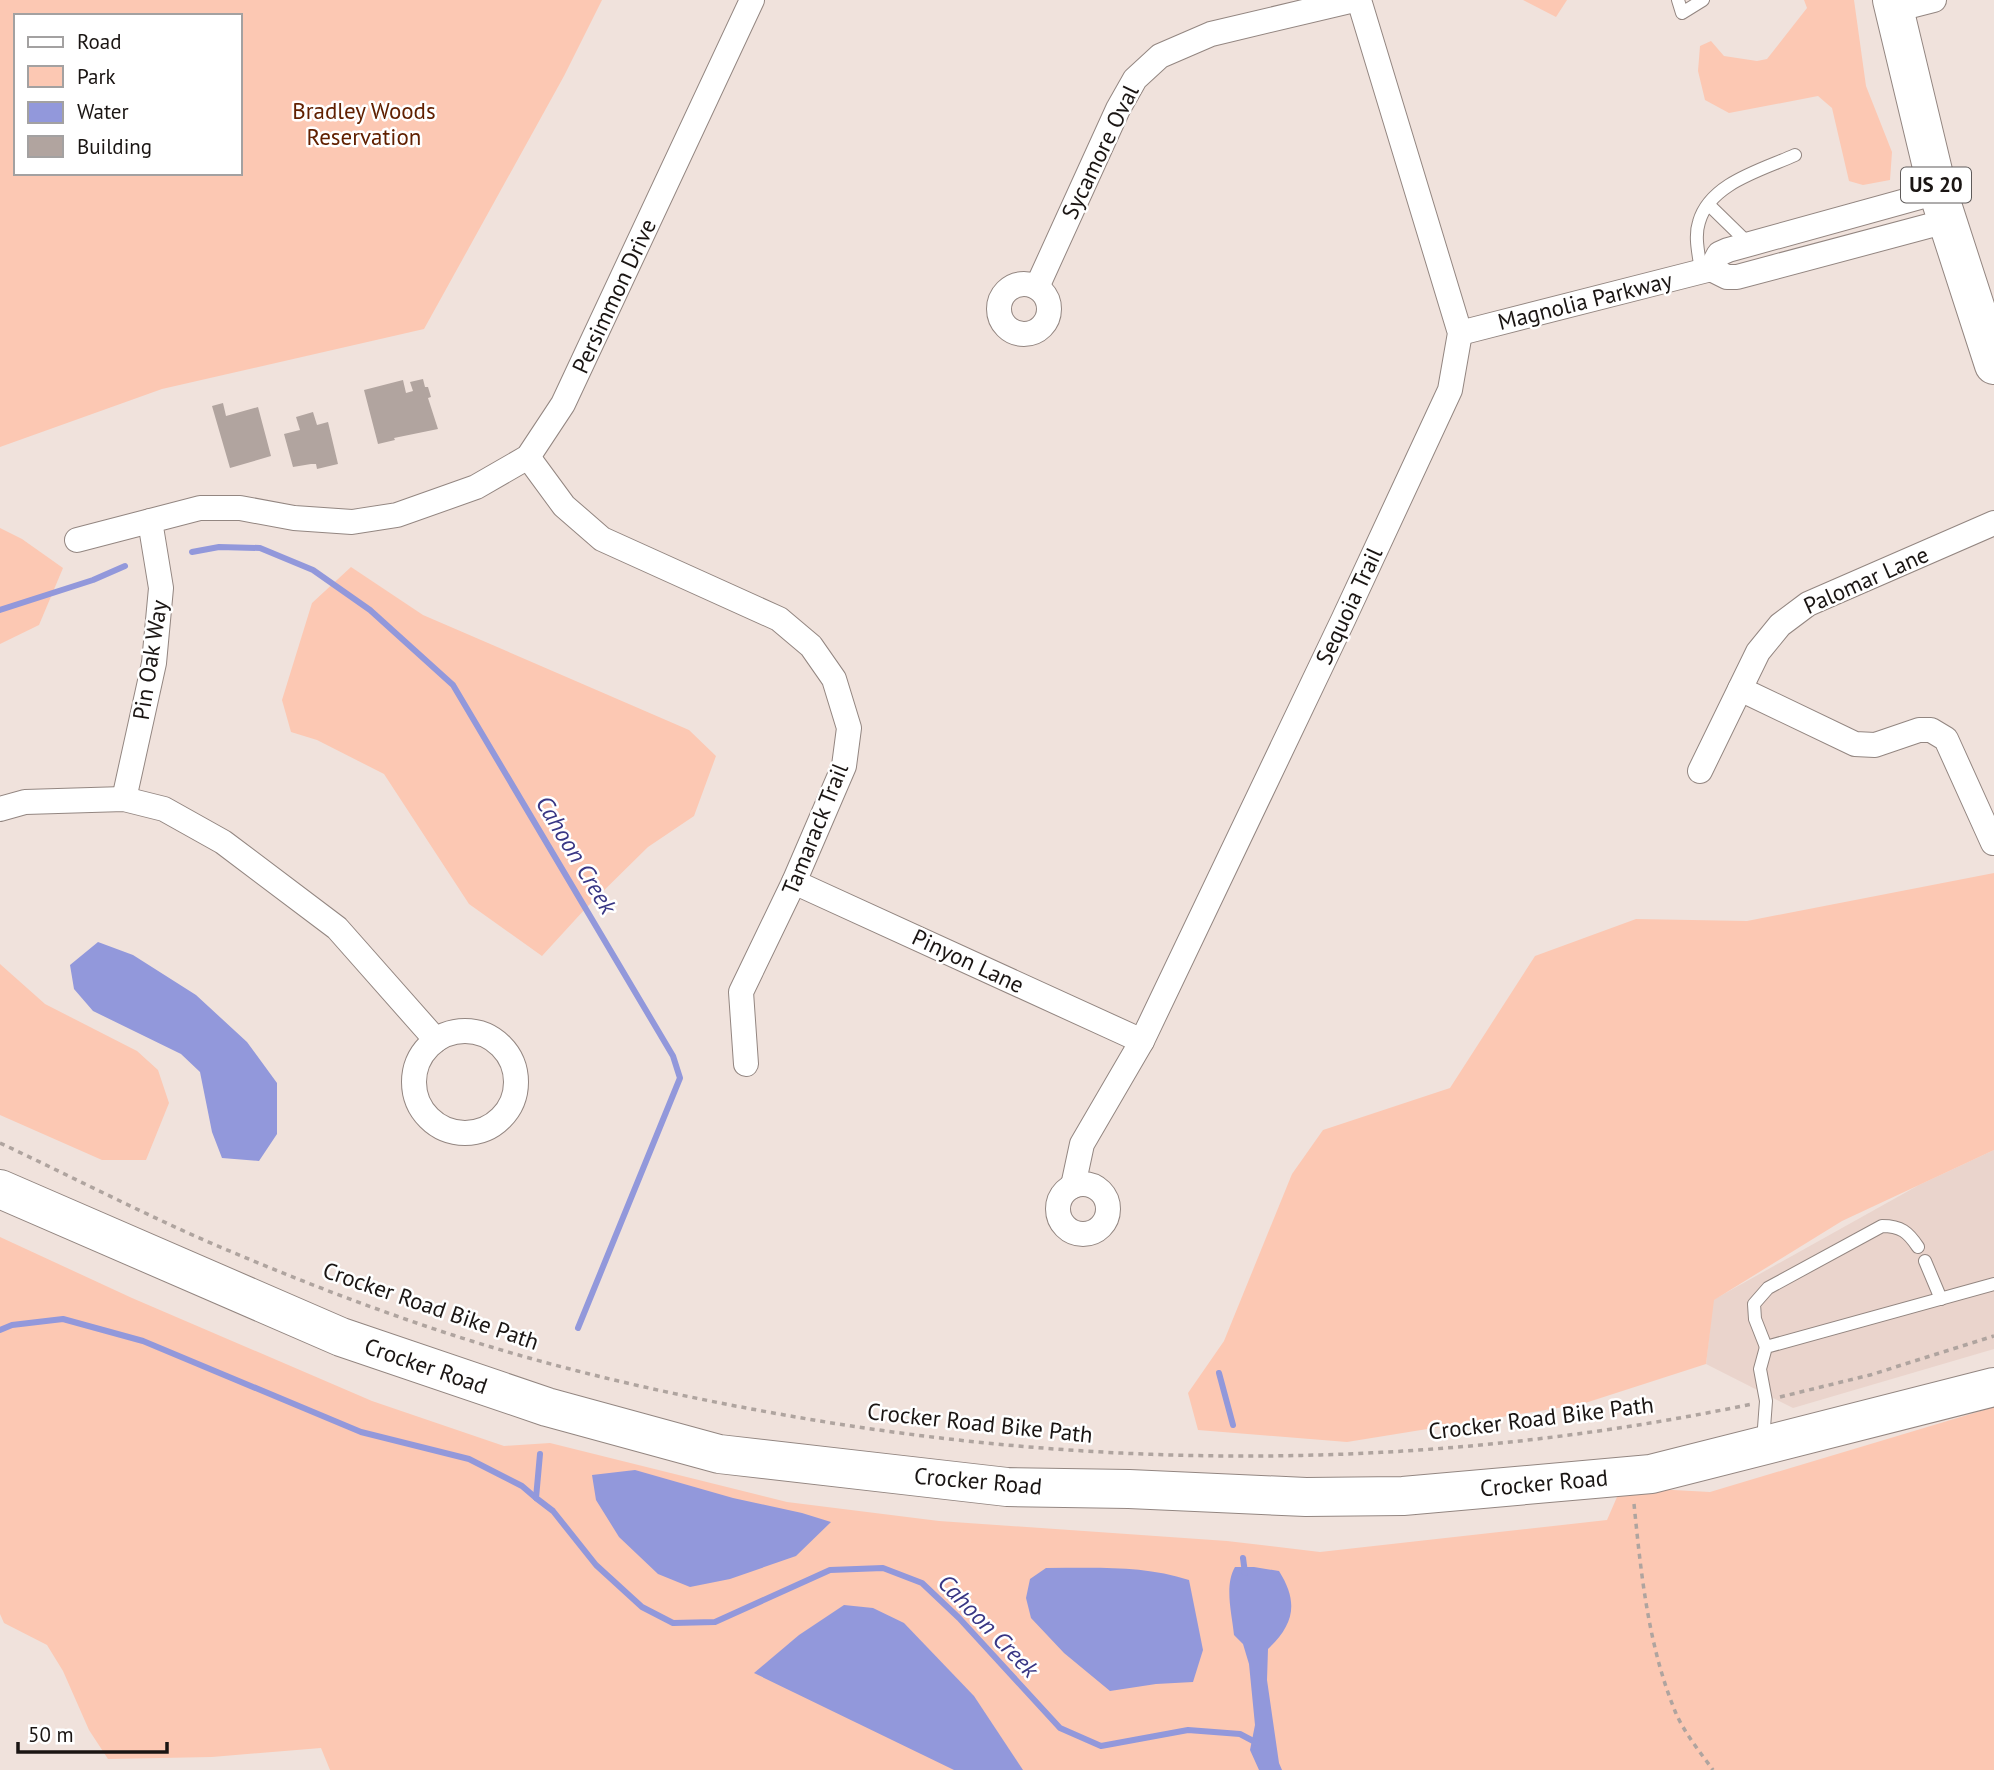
<svg xmlns="http://www.w3.org/2000/svg" width="1994" height="1770" viewBox="0 0 1994 1770" font-family="'PT Sans',sans-serif">
  <rect width="100%" height="100%" fill="#f0e2dc"/>
  <polygon fill="#ead4cc" points="1994,1150 1994,1349 1793,1408 1706,1364 1713,1300 1919,1185"/>
  <g fill="#fcc8b3" fill-rule="evenodd">
    <path d="M0 0H602L564 76 424 329 162 389 0 447ZM16 16H240V173H16Z"/>
    <polygon points="1523,0 1567,0 1556,17"/>
    <polygon points="1804,0 1854,0 1866,86 1892,152 1890,180 1863,185 1849,181 1832,108 1818,96 1729,113 1705,100 1698,71 1700,46 1711,41 1724,56 1757,61 1767,59 1807,8"/>
    <polygon points="0,528 22,539 63,568 39,625 0,644"/>
    <polygon points="351,567 423,615 689,730 716,756 694,816 648,847 585,909 542,956 469,904 384,774 317,740 291,732 282,700 312,603"/>
    <polygon points="1994,873 1994,1150 1842,1221 1714,1300 1706,1364 1582,1404 1347,1442 1198,1430 1188,1393 1224,1341 1292,1174 1323,1130 1450,1088 1535,956 1636,919 1747,921"/>
    <polygon points="0,964 45,1004 137,1051 158,1070 169,1103 146,1160 102,1160 0,1115"/>
    <polygon points="0,1237 132,1298 372,1401 504,1446 550,1443 787,1502 939,1521 1227,1541 1320,1552 1607,1520 1617,1497 1655,1489 1710,1492 1994,1407 1994,1770 330,1770 321,1748 212,1757 108,1759 89,1730 63,1671 47,1645 4,1623 0,1614"/>
  </g>
  <g fill="#9298db">
    <polygon points="98,942 133,955 196,995 247,1042 277,1083 277,1134 259,1161 222,1158 212,1132 200,1072 181,1054 93,1011 74,989 70,965"/>
    <polygon points="635,1470 733,1498 802,1513 831,1522 796,1556 730,1579 690,1587 658,1574 619,1537 596,1500 592,1475"/>
    <path d="M1235 1567H1254L1279 1571C1299 1603 1294 1624 1268 1649L1267 1680 1279 1763 1282 1770H1259L1250 1750 1255 1725 1249 1664 1243 1644 1234 1635C1232 1614 1224 1586 1235 1567Z"/>
    <path d="M1046 1568C1094 1568 1143 1565 1189 1580L1203 1650 1193 1682 1156 1684 1110 1691 1064 1653 1031 1618 1026 1598 1030 1579Z"/>
    <polygon points="844,1605 873,1608 904,1623 974,1696 1023,1770 954,1770 754,1673 799,1635"/>
  </g>
  <g fill="none" stroke-linecap="round" stroke-linejoin="round">
    <g stroke="#9298db" stroke-width="6">
      <polyline points="192,552 219,547 260,548 313,570 370,610 453,685 673,1056 680,1078 578,1328"/>
      <polyline points="0,610 93,580 125,566"/>
      <polyline points="0,1330 12,1325 63,1319 143,1341 361,1432 469,1459 522,1486 536,1498"/>
      <polyline points="1219,1373 1233,1425"/>
      <polyline points="540,1454 536,1498 553,1511 596,1565 642,1607 673,1623 715,1622 830,1570 883,1568 922,1583 959,1618 1060,1728 1101,1746 1188,1730 1240,1734 1257,1743"/>
      <polyline points="1243,1558 1245,1573"/>
    </g>
  </g>
  <g fill="#b1a49f">
    <polygon points="423,379 425,387 428,387 431,397 428,398 438,429 394,438 395,440 378,444 364,390 403,380 406,393 413,391 410,382"/>
    <polygon points="223,403 226,416 258,407 271,456 230,468 212,406"/>
    <polygon points="313,412 317,425 328,422 338,464 317,469 316,464 311,464 293,467 284,434 300,430 296,417"/>
  </g>
  <g fill="none" stroke-linecap="round" stroke-linejoin="round">
    <defs>
      <g id="service">
        <polyline points="1678,0 1682,13 1703,0"/>
        <polyline points="1709,205 1749,244"/>
        <path d="M1701 271C1699 255 1694 237 1699 222 1710 183 1762 170 1795 155"/>
        <polyline points="1925,1261 1941,1299"/>
        <path d="M1766 1347 1755 1319 1754 1304 1768 1288 1882 1226C1901 1226 1908 1232 1918 1247"/>
        <polyline points="1763,1441 1766,1401 1760,1369 1766,1347 1994,1284"/>
      </g>
      <g id="minor">
        <polyline points="1895,10 1934,0"/>
        <polyline points="1711,269 1719,254 1728,250 1938,192"/>
        <circle cx="1024" cy="309" r="25"/>
        <polyline points="1037,287 1118,109 1135,79 1160,56 1211,34 1354,0"/>
        <polyline points="1460,333 1711,269 1727,277 1737,277 1947,221"/>
        <polyline points="528,457 564,506 602,539 779,619 811,646 834,679 849,728 844,766 794,882 741,992 746,1064"/>
        <polyline points="77,540 150,521"/>
        <polyline points="1740,689 1855,744 1875,745 1919,730 1931,730 1946,739 1993,843"/>
        <polyline points="1700,771 1758,652 1780,625 1808,604 1994,523"/>
        <polyline points="124,799 154,663 161,588 150,521 200,508 240,508 294,518 352,522 397,515 476,487 528,457 563,404 752,0"/>
        <polyline points="0,809 25,802 124,799 164,809 223,842 337,928 436,1040"/>
        <polyline points="794,882 1142,1041"/>
        <circle cx="465" cy="1082" r="51"/>
        <circle cx="1083" cy="1209" r="25"/>
        <polyline points="1073,1186 1082,1144 1142,1041 1344,618 1450,390 1460,333 1359,0"/>
      </g>
      <g id="primary">
        <polyline points="1892,0 1938,192 1994,365"/>
        <polyline points="0,1189 341,1337 547,1407 719,1454 1007,1487 1129,1489 1306,1497 1403,1496 1651,1474 1994,1387"/>
      </g>
    </defs>
    <use href="#service" stroke="#938681" stroke-width="14"/>
    <use href="#minor" stroke="#938681" stroke-width="26"/>
    <use href="#primary" stroke="#938681" stroke-width="40"/>
    <g stroke="#afa49f" stroke-width="3.5" stroke-dasharray="5 5" stroke-linecap="butt">
      <path d="M0 1143C66 1174 130 1207 197 1237 266 1267 336 1295 408 1320 525 1361 646 1390 768 1412 1095 1472 1426 1472 1752 1404"/>
      <polyline points="1780,1397 1870,1375 1994,1336"/>
      <path d="M1634 1504C1641 1573 1648 1645 1675 1711 1683 1731 1700 1752 1713 1770"/>
    </g>
    <use href="#service" stroke="#fff" stroke-width="12"/>
    <use href="#minor" stroke="#fff" stroke-width="24"/>
    <use href="#primary" stroke="#fff" stroke-width="38"/>
  </g>
  <g text-anchor="middle" stroke-width="5" stroke-linejoin="round" paint-order="stroke">
    <rect fill="#fff" stroke="#5f5b5a" stroke-width="2" x="1901" y="167.5" width="70" height="35" rx="5"/>
    <g font-size="21" font-weight="bold" fill="#1a1513">
      <text x="1936" y="192">US 20</text>
    </g>
    <g font-size="23" fill="#612000" stroke="#fff">
      <text x="364" y="119">Bradley Woods<tspan x="364" dy="26">Reservation</tspan></text>
    </g>
    <g font-size="23" fill="#1a1513" stroke="#fff">
      <text transform="translate(1100 152) rotate(-64)" y="8">Sycamore Oval</text>
      <text transform="translate(614 296) rotate(-65)" y="8">Persimmon Drive</text>
      <text transform="translate(1585 301) rotate(-14)" y="8">Magnolia Parkway</text>
      <text transform="translate(1866 580) rotate(-24)" y="8">Palomar Lane</text>
      <text transform="translate(1349 606) rotate(-65)" y="8">Sequoia Trail</text>
      <text transform="translate(150 660) rotate(-81)" y="8">Pin Oak Way</text>
      <text transform="translate(815 829) rotate(-68)" y="8">Tamarack Trail</text>
      <text transform="translate(968 961) rotate(25)" y="8">Pinyon Lane</text>
      <text transform="translate(431 1306) rotate(19)" y="8">Crocker Road Bike Path</text>
      <text transform="translate(426 1366) rotate(19)" y="8">Crocker Road</text>
      <text transform="translate(1541 1418) rotate(-7)" y="8">Crocker Road Bike Path</text>
      <text transform="translate(980 1423) rotate(6)" y="8">Crocker Road Bike Path</text>
      <text transform="translate(978 1481) rotate(5)" y="8">Crocker Road</text>
      <text transform="translate(1544 1483) rotate(-5)" y="8">Crocker Road</text>
    </g>
    <g font-size="24" font-style="italic" fill="#383684" stroke="#fff">
      <text transform="translate(576 855) rotate(59)" y="8">Cahoon Creek</text>
      <text transform="translate(988 1626) rotate(46)" y="8">Cahoon Creek</text>
    </g>
  </g>
  <rect x="14" y="14" width="228" height="161" fill="#ffffff" stroke="#a3a1a1" stroke-width="2"/>
  <rect x="28" y="37" width="35" height="10" fill="#ffffff" stroke="#a3a1a1" stroke-width="2"/>
  <text x="77" y="49" font-size="21" fill="#1a1513">Road</text>
  <rect x="28" y="66" width="35" height="21" fill="#fcc8b3" stroke="#a3a1a1" stroke-width="2"/>
  <text x="77" y="84" font-size="21" fill="#1a1513">Park</text>
  <rect x="28" y="102" width="35" height="21" fill="#9298db" stroke="#a3a1a1" stroke-width="2"/>
  <text x="77" y="119" font-size="21" fill="#1a1513">Water</text>
  <rect x="28" y="136" width="35" height="21" fill="#b1a49f" stroke="#a3a1a1" stroke-width="2"/>
  <text x="77" y="154" font-size="21" fill="#1a1513">Building</text>
  <path d="M18 1742v10h149v-10" fill="none" stroke="#1a1513" stroke-width="3.5"/>
  <text x="28" y="1742" font-size="21" fill="#1a1513" stroke="#ffffff" stroke-width="5" paint-order="stroke">50 m</text>
</svg>
